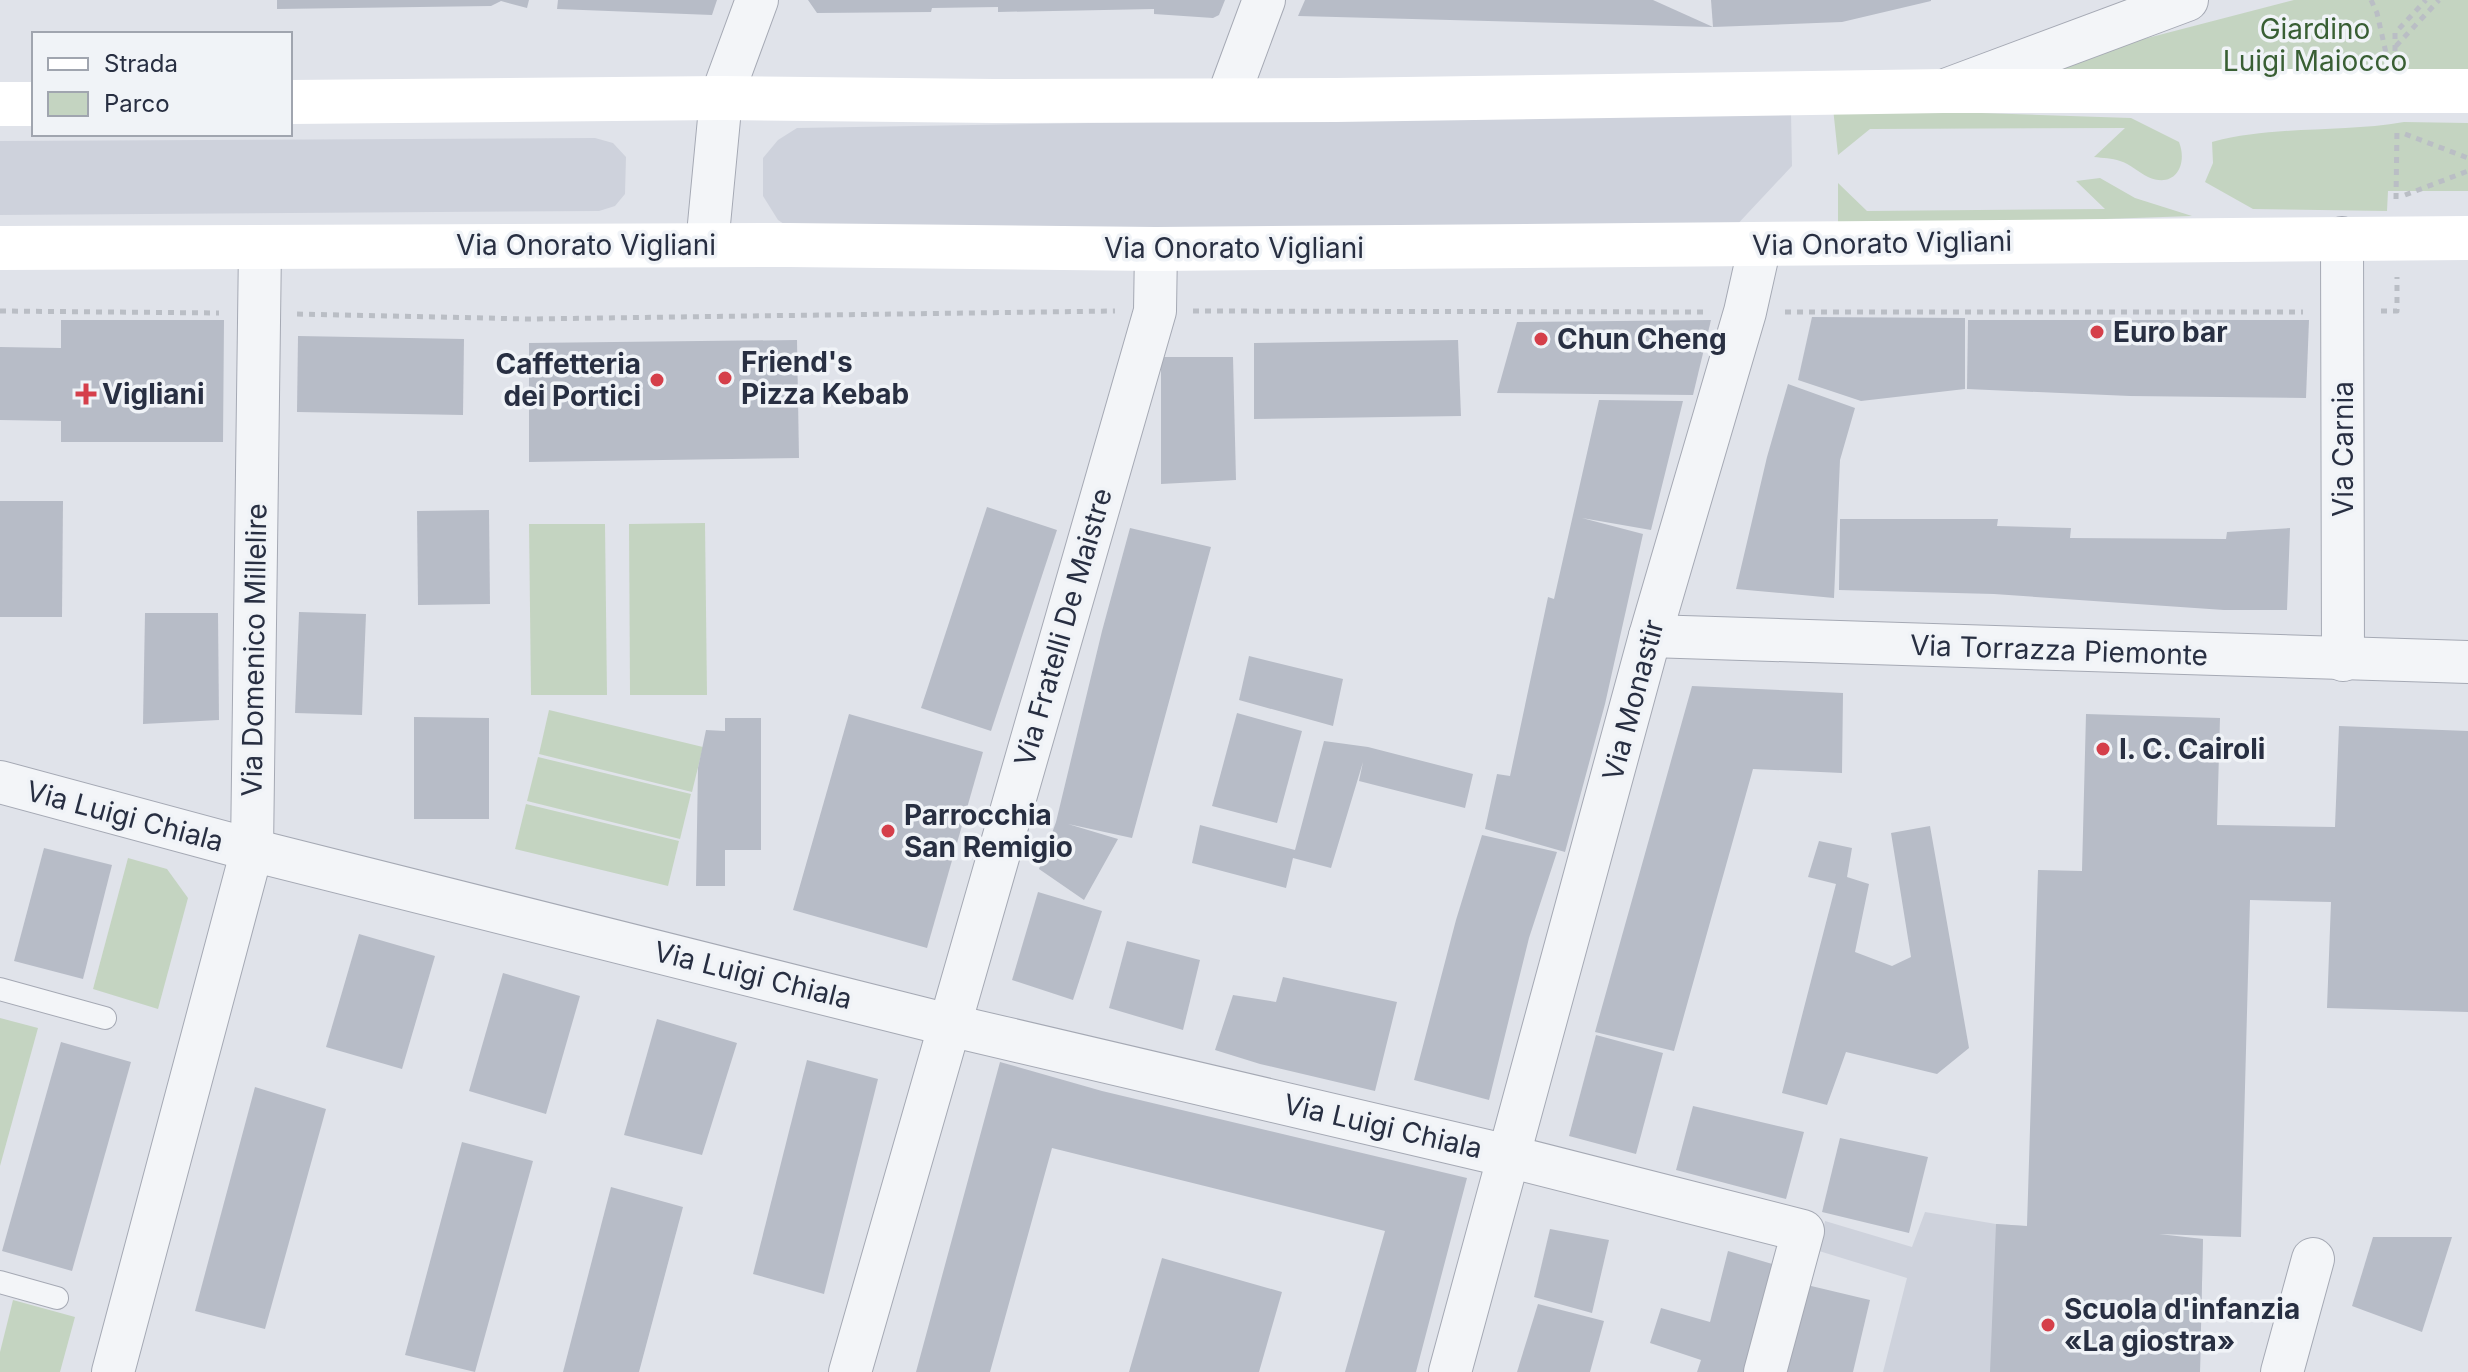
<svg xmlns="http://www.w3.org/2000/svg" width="2468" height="1372" viewBox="0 0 2468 1372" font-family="Inter,sans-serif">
  <rect width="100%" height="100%" fill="#e0e3ea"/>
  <g fill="#ced2dc">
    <polygon points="1791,111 1792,166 1733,229 790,228 778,220 763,196 763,158 778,140 797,128"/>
    <polygon points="595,138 613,143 626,157 625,194 615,206 599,211 0,215 0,141"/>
    <polygon points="1925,1212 1996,1224 2203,1239 2200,1372 1883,1372 1907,1278 1819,1251 1825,1221 1912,1247"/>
  </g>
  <g fill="#c4d4c1">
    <polygon points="2294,0 2468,0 2468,91 1943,91"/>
    <path d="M1833 108 2131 118 2179 142C2188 165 2175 189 2148 177 2138 172 2130 164 2120 161 2112 158 2103 158 2094 157L2125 128 1870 129 1838 155Z"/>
    <path d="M2404 122 2468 123V191H2388L2387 211 2253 209 2205 182 2213 163 2212 142C2275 125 2341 133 2404 122Z"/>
    <polygon points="2100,178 2135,198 2192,216 1838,228 1838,183 1867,211 2105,209 2076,181"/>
    <polygon points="705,523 707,695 630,695 629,524"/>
    <polygon points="529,524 605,524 607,695 531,695"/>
    <polygon points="549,710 703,747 692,792 539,754"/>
    <polygon points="538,757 691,794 680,839 527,801"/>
    <polygon points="526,804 679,841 668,886 515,849"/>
    <polygon points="128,858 167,869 188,898 158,1009 93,989"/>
    <polygon points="0,1018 38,1028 0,1166"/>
    <polygon points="13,1300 75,1317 60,1372 0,1372 0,1352"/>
  </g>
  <g fill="#b7bcc7">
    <polygon points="277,0 529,0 527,8 501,1 491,6 277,9"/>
    <polygon points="558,0 717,0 712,15 557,9"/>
    <polygon points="808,0 1225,0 1219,15 1213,18 1154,14 1154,9 998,12 998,7 932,8 931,12 817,13"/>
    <polygon points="1305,0 1653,0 1713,27 1298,16"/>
    <polygon points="1711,0 1931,0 1931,1 1842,22 1713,27"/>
    <polygon points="1812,317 1965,318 1965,389 1861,401 1798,380"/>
    <polygon points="61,320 224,320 223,442 61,442 61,421 0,420 0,347 61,348"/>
    <polygon points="1711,320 1693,395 1497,393 1517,322"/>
    <polygon points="1968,320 2309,320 2306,398 2130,396 1967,389"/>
    <polygon points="298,336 464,339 463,415 297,412"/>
    <polygon points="797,340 799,458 529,462 529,343"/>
    <polygon points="1458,340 1461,416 1254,419 1254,343"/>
    <polygon points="1161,357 1233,357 1236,480 1161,484"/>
    <polygon points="1788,384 1855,408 1840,460 1834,598 1736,589 1767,457"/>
    <polygon points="1599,400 1683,401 1651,530 1582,518 1643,534 1605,704 1565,852 1485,829 1497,774 1510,776 1548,597 1554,599"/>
    <polygon points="0,501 63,501 62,617 0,617"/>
    <polygon points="987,507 1057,530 991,731 921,708"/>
    <polygon points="489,510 490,604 418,605 417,511"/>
    <polygon points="1840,519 1998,519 1997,526 2071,528 2070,538 2226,539 2227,532 2290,528 2287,610 2224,610 1994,594 1839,590"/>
    <polygon points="1130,528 1211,547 1132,838 1068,824 1118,839 1084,900 1039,869 1056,822 1102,631"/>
    <polygon points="299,612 366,614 362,715 295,713"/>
    <polygon points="145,613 218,613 219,720 143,724"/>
    <polygon points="1249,656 1343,679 1333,726 1239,700"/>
    <polygon points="1692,686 1843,693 1842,773 1753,769 1674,1051 1595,1032"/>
    <polygon points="1237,713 1302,731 1277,823 1212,806"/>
    <polygon points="849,714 983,752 927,948 793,910"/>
    <polygon points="2086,714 2220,718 2217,825 2335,827 2339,726 2468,731 2468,1012 2327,1008 2331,902 2250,900 2241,1237 2159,1234 2203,1239 2200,1372 1990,1372 1996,1224 2027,1226 2038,870 2082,871"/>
    <polygon points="414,717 489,718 489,819 414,819"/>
    <polygon points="725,718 761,718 761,850 725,850 725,886 696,886 698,768 706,730 725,731"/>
    <polygon points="1324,741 1368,747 1473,774 1465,808 1359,781 1363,762 1331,868 1293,858 1286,888 1192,863 1200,825 1295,850"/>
    <polygon points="1930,826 1969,1048 1937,1074 1846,1052 1827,1105 1782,1093 1836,884 1808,877 1819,841 1852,848 1847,877 1869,884 1855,952 1892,966 1911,957 1891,833"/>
    <polygon points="1482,835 1557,852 1529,938 1489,1100 1414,1080 1456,920"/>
    <polygon points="44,848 112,865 83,979 14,961"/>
    <polygon points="1038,892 1102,911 1073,1000 1012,980"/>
    <polygon points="359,934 435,956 402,1069 326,1047"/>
    <polygon points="1127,941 1200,960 1183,1030 1109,1008"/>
    <polygon points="503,973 580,996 546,1114 469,1091"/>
    <polygon points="1283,977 1397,1002 1375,1091 1260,1064 1215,1050 1233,995 1276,1002"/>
    <polygon points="657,1019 737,1043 702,1155 624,1135"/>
    <polygon points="1596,1035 1663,1053 1636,1154 1569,1136"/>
    <polygon points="61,1042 131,1062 72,1271 2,1251"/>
    <polygon points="807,1060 878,1079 824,1294 753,1274"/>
    <polygon points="1000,1062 1102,1091 1467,1178 1416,1372 1345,1372 1385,1231 1052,1148 990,1372 916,1372"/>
    <polygon points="255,1087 326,1109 265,1329 195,1311"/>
    <polygon points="1693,1106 1804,1132 1786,1199 1676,1170"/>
    <polygon points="1840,1138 1928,1157 1909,1233 1822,1212"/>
    <polygon points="462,1142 533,1161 475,1372 405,1355"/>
    <polygon points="611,1187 683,1207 639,1372 563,1372"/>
    <polygon points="1550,1229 1609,1240 1592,1313 1534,1297"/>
    <polygon points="2373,1237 2452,1237 2422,1332 2352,1306"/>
    <polygon points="1728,1251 1783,1267 1754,1372 1697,1372 1701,1360 1650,1343 1661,1308 1710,1322"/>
    <polygon points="1162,1258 1282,1292 1259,1372 1129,1372"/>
    <polygon points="1807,1285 1870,1300 1853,1372 1785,1372"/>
    <polygon points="1538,1304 1604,1321 1590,1372 1517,1372"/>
  </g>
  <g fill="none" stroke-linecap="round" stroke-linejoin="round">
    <defs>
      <g id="service">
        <polyline points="0,989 105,1018"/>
        <polyline points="0,1282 57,1298"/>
      </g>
      <g id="minor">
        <polyline points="1948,89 2187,0"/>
        <polyline points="1227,100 1264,0"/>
        <polyline points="2342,238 2343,660"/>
        <polyline points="707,245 721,98 757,0"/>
        <polyline points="1650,636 2468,662"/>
        <polyline points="0,782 252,850 949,1025 1508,1156 1803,1231 1765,1372"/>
        <polyline points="113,1372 252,850 260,247"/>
        <polyline points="850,1372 1155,311 1156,249"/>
        <polyline points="1450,1372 1650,636 1745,312 1760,245"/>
        <polyline points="2282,1372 2313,1259"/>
      </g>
    </defs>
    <use href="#service" stroke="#a5a9b4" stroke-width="24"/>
    <use href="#minor" stroke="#a5a9b4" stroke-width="44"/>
    <g stroke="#babec5" stroke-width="5" stroke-dasharray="6 6" stroke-linecap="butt">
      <polyline points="2371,0 2377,13 2386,53"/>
      <polyline points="2396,46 2439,0"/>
      <polyline points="2395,51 2395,33 2426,0"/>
      <polyline points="2405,134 2468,158"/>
      <polyline points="2405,195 2468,171"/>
      <polyline points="2396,199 2397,129"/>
      <polyline points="0,311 219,313"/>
      <polyline points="1193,311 1703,312"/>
      <polyline points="2381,311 2397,311 2397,277"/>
      <polyline points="1785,312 2303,312"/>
      <polyline points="297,314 530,319 1115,311"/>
    </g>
    <use href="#service" stroke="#f3f5f8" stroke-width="22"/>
    <use href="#minor" stroke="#f3f5f8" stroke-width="42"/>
    <g stroke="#fff" stroke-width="44">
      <polyline points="290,102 721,98 994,101 1336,100 1943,91 2468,91"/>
      <polyline points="0,104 34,104"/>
      <polyline points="0,248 789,245 1156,249 2468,238"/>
    </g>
  </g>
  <g fill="#d53f4a" stroke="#f0f3f7" stroke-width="3">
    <circle cx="2097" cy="332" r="8"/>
    <circle cx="1541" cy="339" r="8"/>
    <circle cx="725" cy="378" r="8"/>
    <circle cx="657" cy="380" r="8"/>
    <path d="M82 382h8v8h8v8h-8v8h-8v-8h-8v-8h8z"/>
    <circle cx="2103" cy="749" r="8"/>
    <circle cx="888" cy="831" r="8"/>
    <circle cx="2048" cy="1325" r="8"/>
  </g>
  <g text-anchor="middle" stroke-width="7" stroke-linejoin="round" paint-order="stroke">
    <g font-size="28" fill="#395f34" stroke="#f0f3f7">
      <text x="2315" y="39">Giardino<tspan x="2315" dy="32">Luigi Maiocco</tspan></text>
    </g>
    <g font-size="28" fill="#282f42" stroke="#f0f3f7">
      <text transform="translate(1882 243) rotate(-1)" y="10">Via Onorato Vigliani</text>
      <text x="586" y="255">Via Onorato Vigliani</text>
      <text x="1234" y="258">Via Onorato Vigliani</text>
      <text transform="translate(2343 449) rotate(-90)" y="10">Via Carnia</text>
      <text transform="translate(1063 627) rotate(-74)" y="10">Via Fratelli De Maistre</text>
      <text transform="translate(254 650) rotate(-89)" y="10">Via Domenico Millelire</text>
      <text transform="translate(2059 650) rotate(2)" y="10">Via Torrazza Piemonte</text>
      <text transform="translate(1633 700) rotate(-75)" y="10">Via Monastir</text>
      <text transform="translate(125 816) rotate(15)" y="10">Via Luigi Chiala</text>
      <text transform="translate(753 975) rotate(14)" y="10">Via Luigi Chiala</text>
      <text transform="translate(1383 1126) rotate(13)" y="10">Via Luigi Chiala</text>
    </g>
    <g font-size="28" font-weight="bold" fill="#282f42" stroke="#f0f3f7" text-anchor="start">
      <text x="2113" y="342">Euro bar</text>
      <text x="1557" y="349">Chun Cheng</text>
      <text x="741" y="372">Friend's<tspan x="741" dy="32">Pizza Kebab</tspan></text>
      <text x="641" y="374" text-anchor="end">Caffetteria<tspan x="641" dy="32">dei Portici</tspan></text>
      <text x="102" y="404">Vigliani</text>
      <text x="2119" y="759">I. C. Cairoli</text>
      <text x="904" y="825">Parrocchia<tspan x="904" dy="32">San Remigio</tspan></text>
      <text x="2064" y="1319">Scuola d'infanzia<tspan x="2064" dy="32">«La giostra»</tspan></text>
    </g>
  </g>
  <rect x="32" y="32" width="260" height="104" fill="#f0f3f7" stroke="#a0a5af" stroke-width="2"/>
  <rect x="48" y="58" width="40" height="12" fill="#ffffff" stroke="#a0a5af" stroke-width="2"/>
  <text x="104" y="72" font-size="24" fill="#282f42">Strada</text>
  <rect x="48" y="92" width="40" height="24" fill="#c4d4c1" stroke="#a0a5af" stroke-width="2"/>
  <text x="104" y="112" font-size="24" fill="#282f42">Parco</text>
</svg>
